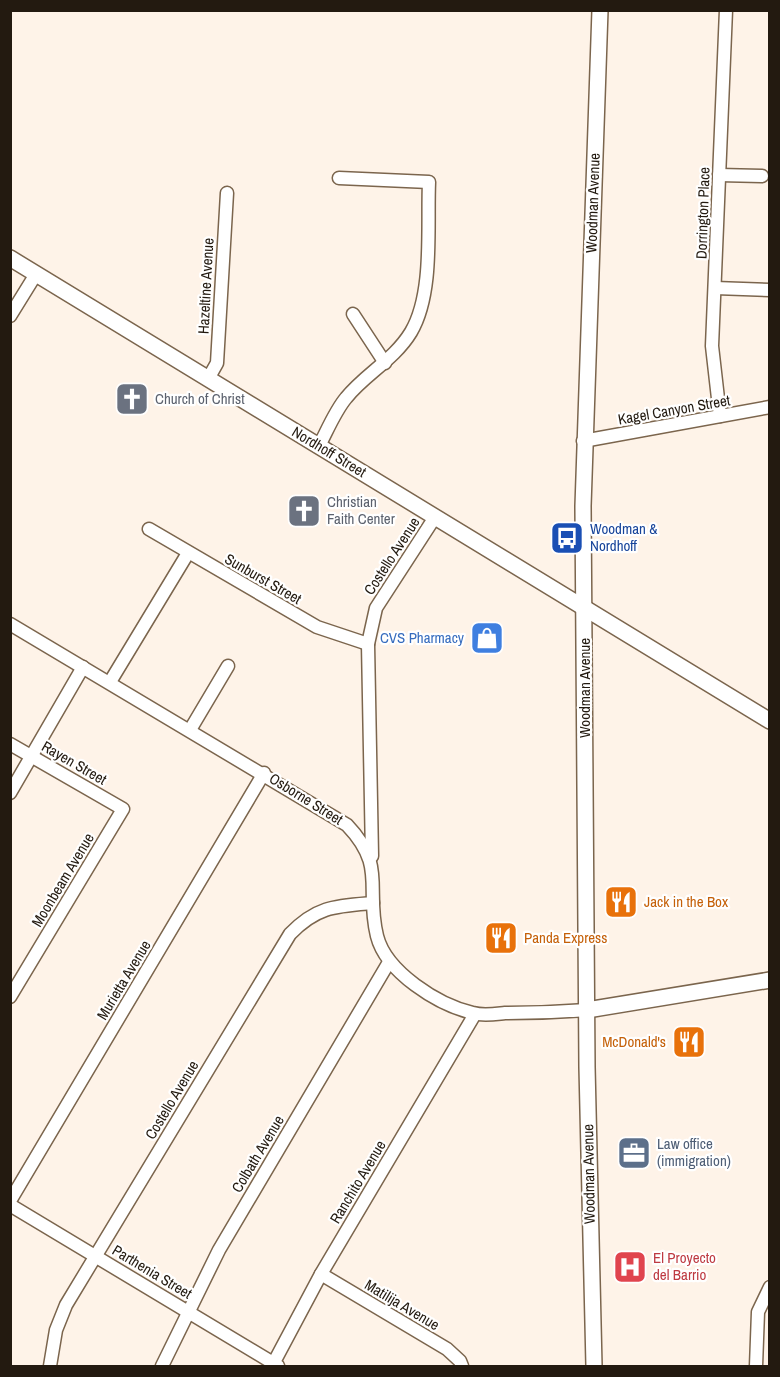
<svg xmlns="http://www.w3.org/2000/svg" width="780" height="1377" viewBox="0 0 780 1377" font-family="'Archivo Narrow',sans-serif">
  <rect width="100%" height="100%" fill="#fef3e8"/>
  <g fill="none" stroke-linecap="round" stroke-linejoin="round">
    <defs>
      <g id="minor">
        <polyline points="719,175 762,176"/>
        <polyline points="715,288 770,290"/>
        <polyline points="353,314 385,363"/>
        <polyline points="10,316 36,274"/>
        <polyline points="208,379 217,363 227,193"/>
        <polyline points="720,416 712,346 726,10"/>
        <polyline points="583,441 770,407"/>
        <path d="M319 446C327 431 335 411 346 398 365 374 394 360 411 332 434 293 427 227 429 182L339 178"/>
        <polyline points="149,529 317,627 368,644"/>
        <path d="M10 624 347 825C387 867 365 887 377 936 386 972 438 1005 473 1013 483 1016 495 1014 505 1013 532 1013 560 1012 587 1010"/>
        <polyline points="110,682 188,553"/>
        <polyline points="190,730 228,666"/>
        <polyline points="10,744 123,809 10,997"/>
        <polyline points="10,793 83,667"/>
        <polyline points="372,856 368,644 376,608 435,517"/>
        <polyline points="10,1201 264,773"/>
        <polyline points="10,1205 278,1366"/>
        <polyline points="321,1274 447,1349 460,1361 462,1366"/>
        <path d="M50 1366 56 1330 66 1305 290 934C317 906 336 906 373 903"/>
        <polyline points="162,1366 219,1250 389,962"/>
        <polyline points="272,1366 321,1274 475,1014"/>
        <polyline points="756,1366 758,1312 770,1287"/>
      </g>
      <g id="major">
        <polyline points="10,258 770,721"/>
        <polyline points="587,1010 770,980"/>
        <polyline points="594,1366 587,1067 583,506 600,10"/>
      </g>
    </defs>
    <use href="#minor" stroke="#7b654d" stroke-width="15"/>
    <use href="#major" stroke="#7b654d" stroke-width="18"/>
    <use href="#minor" stroke="#fff" stroke-width="12"/>
    <use href="#major" stroke="#fff" stroke-width="15"/>
  </g>
  <defs>
    <symbol id="church-square" viewBox="-11 -11 22 22"><rect x="-9" y="-9" width="18" height="18" rx="4" fill="#6b7280" stroke="#fff"/><path d="M-1.2-6h2.4v3.5h3.3v2.4h-3.3V6h-2.4V-.1h-3.3v-2.4h3.3Z" fill="#fff"/></symbol>
    <symbol id="bus-square" viewBox="-11 -11 22 22"><rect x="-9" y="-9" width="18" height="18" rx="4" fill="#1a4fb4" stroke="#fff"/><path d="M-5-6H5V4H4V6H2V4H-2V6H-4V4H-5ZM-3.5-4V0h7V-4ZM-3.5 1.2v1.5H-2V1.2ZM2 1.2v1.5H3.5V1.2Z" fill="#fff"/></symbol>
    <symbol id="shop-square" viewBox="-11 -11 22 22"><rect x="-9" y="-9" width="18" height="18" rx="4" fill="#3f7fe0" stroke="#fff"/><path d="M-5-2.5h2.3a2.7 3.5 0 0 1 5.4 0H5L5.5 6h-11ZM-1.5-2.5h3a1.5 2.3 0 0 0-3 0Z" fill="#fff"/></symbol>
    <symbol id="restaurant-square" viewBox="-11 -11 22 22"><rect x="-9" y="-9" width="18" height="18" rx="4" fill="#e8710a" stroke="#fff"/><path d="M-5-6h1v4h1v-4h1v4h1v-4h1v5L-1.5 .5V6h-2V.5L-5-1ZM5-6V6H3V1.5H1.5Q1.5-4 5-6Z" fill="#fff"/></symbol>
    <symbol id="office-square" viewBox="-11 -11 22 22"><rect x="-9" y="-9" width="18" height="18" rx="4" fill="#5c6f8a" stroke="#fff"/><path d="M-6-3h4V-5.5h4V-3h4V5H-6ZM-1-4.5V-3h2v-1.5ZM-6 0V1H6V0Z" fill="#fff"/></symbol>
    <symbol id="hospital-square" viewBox="-11 -11 22 22"><rect x="-9" y="-9" width="18" height="18" rx="4" fill="#e0444e" stroke="#fff"/><path d="M-5-5h3v3.5h4V-5h3V5h-3V1.5h-4V5h-3Z" fill="#fff"/></symbol>
  </defs>
  <g fill-rule="evenodd">
    <use href="#church-square" x="113" y="380" width="38" height="38"/>
    <use href="#church-square" x="285" y="492" width="38" height="38"/>
    <use href="#bus-square" x="548" y="519" width="38" height="38"/>
    <use href="#shop-square" x="468" y="619" width="38" height="38"/>
    <use href="#restaurant-square" x="602" y="883" width="38" height="38"/>
    <use href="#restaurant-square" x="482" y="919" width="38" height="38"/>
    <use href="#restaurant-square" x="670" y="1023" width="38" height="38"/>
    <use href="#office-square" x="615" y="1134" width="38" height="38"/>
    <use href="#hospital-square" x="611" y="1248" width="38" height="38"/>
  </g>
  <g text-anchor="middle" stroke-width="4.5" stroke-linejoin="round" paint-order="stroke">
    <g font-size="15" fill="#231a10" stroke="#fff">
      <text transform="translate(593 203) rotate(-88)" y="5">Woodman Avenue</text>
      <text transform="translate(703 213) rotate(-88)" y="5">Dorrington Place</text>
      <text transform="translate(206 286) rotate(-87)" y="5">Hazeltine Avenue</text>
      <text transform="translate(674 410) rotate(-10)" y="5">Kagel Canyon Street</text>
      <text transform="translate(329 452) rotate(31)" y="5">Nordhoff Street</text>
      <text transform="translate(392 556) rotate(-57)" y="5">Costello Avenue</text>
      <text transform="translate(263 579) rotate(30)" y="5">Sunburst Street</text>
      <text transform="translate(585 688) rotate(-90)" y="5">Woodman Avenue</text>
      <text transform="translate(74 763) rotate(30)" y="5">Rayen Street</text>
      <text transform="translate(306 799) rotate(32)" y="5">Osborne Street</text>
      <text transform="translate(63 880) rotate(-59)" y="5">Moonbeam Avenue</text>
      <text transform="translate(124 980) rotate(-59)" y="5">Murietta Avenue</text>
      <text transform="translate(172 1100) rotate(-59)" y="5">Costello Avenue</text>
      <text transform="translate(258 1154) rotate(-59)" y="5">Colbath Avenue</text>
      <text transform="translate(589 1174) rotate(-91)" y="5">Woodman Avenue</text>
      <text transform="translate(358 1182) rotate(-59)" y="5">Ranchito Avenue</text>
      <text transform="translate(152 1272) rotate(31)" y="5">Parthenia Street</text>
      <text transform="translate(402 1305) rotate(31)" y="5">Matilija Avenue</text>
    </g>
    <g font-size="15" fill="#5b616d" stroke="#fff" text-anchor="start">
      <text x="155" y="404">Church of Christ</text>
      <text x="327" y="507">Christian<tspan x="327" dy="17">Faith Center</tspan></text>
    </g>
    <g font-size="15" fill="#164399" stroke="#fff" text-anchor="start">
      <text x="590" y="534">Woodman &amp;<tspan x="590" dy="17">Nordhoff</tspan></text>
    </g>
    <g font-size="15" fill="#366cbe" stroke="#fff" text-anchor="end">
      <text x="464" y="643">CVS Pharmacy</text>
    </g>
    <g font-size="15" fill="#c56008" stroke="#fff" text-anchor="start">
      <text x="644" y="907">Jack in the Box</text>
      <text x="524" y="943">Panda Express</text>
      <text x="666" y="1047" text-anchor="end">McDonald's</text>
    </g>
    <g font-size="15" fill="#4e5e75" stroke="#fff" text-anchor="start">
      <text x="657" y="1149">Law office<tspan x="657" dy="17">(immigration)</tspan></text>
    </g>
    <g font-size="15" fill="#be3a42" stroke="#fff" text-anchor="start">
      <text x="653" y="1263">El Proyecto<tspan x="653" dy="17">del Barrio</tspan></text>
    </g>
  </g>
  <rect width="780" height="1377" fill="none" stroke="#231a10" stroke-width="24"/>
</svg>
